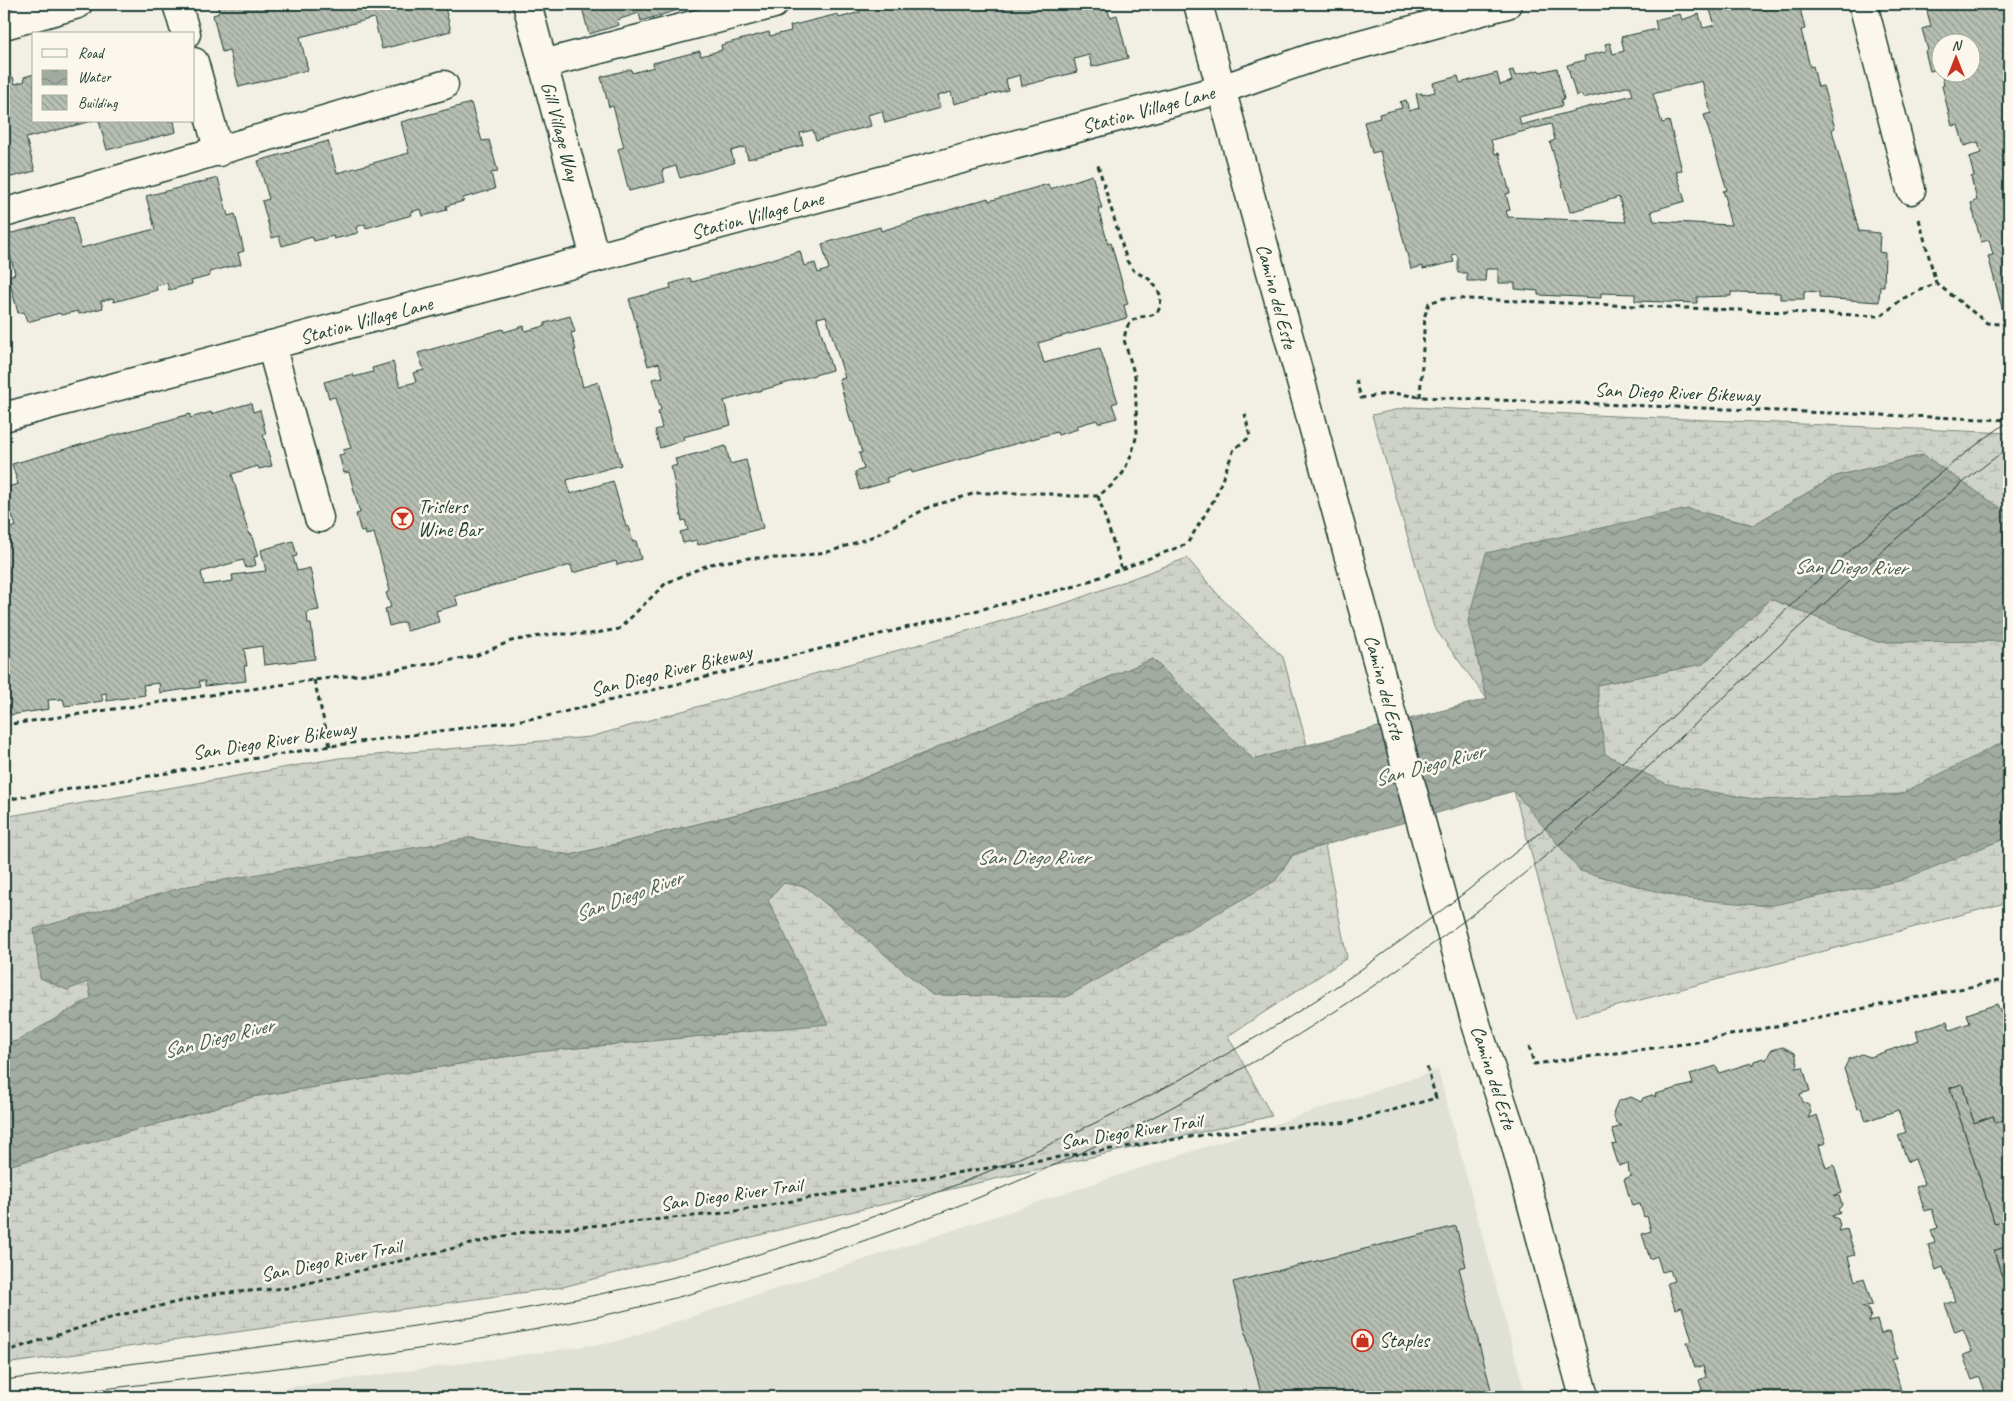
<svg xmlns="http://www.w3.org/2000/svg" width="2013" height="1401" viewBox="0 0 2013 1401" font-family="Caveat,sans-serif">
  <defs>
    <pattern id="wetland-marsh" width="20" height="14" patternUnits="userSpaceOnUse" patternTransform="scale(1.25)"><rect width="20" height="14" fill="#cfd2c8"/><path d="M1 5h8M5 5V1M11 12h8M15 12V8" fill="none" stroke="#b1b5ac"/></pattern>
    <pattern id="water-waves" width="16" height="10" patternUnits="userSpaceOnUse" patternTransform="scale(1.25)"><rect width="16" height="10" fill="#a2aba1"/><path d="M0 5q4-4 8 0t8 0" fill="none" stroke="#838c84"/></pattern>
    <pattern id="building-back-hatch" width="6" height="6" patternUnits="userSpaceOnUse" patternTransform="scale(1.25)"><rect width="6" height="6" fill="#b7beb3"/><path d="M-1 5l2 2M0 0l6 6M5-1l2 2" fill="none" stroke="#949c92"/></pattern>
  </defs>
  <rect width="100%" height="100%" fill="#f2f0e5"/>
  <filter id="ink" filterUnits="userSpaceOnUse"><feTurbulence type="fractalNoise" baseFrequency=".02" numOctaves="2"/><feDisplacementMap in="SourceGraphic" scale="10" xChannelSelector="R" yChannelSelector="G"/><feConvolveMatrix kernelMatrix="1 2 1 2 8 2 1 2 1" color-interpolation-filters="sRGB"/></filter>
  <g filter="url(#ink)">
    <polygon fill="#e0e1d6" points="1438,1070 1526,1397 220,1397 614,1342"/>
    <g fill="url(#wetland-marsh)" stroke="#77887e">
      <polygon points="1409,407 2009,433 2009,514 1923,455 1836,476 1753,525 1688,509 1468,621 1487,699 1434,627 1372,415"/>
      <polygon points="1187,558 1220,597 1283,657 1307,745 1254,760 1153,659 832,791 571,855 17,1041 4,1044 4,817 339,758 590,737 1066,603"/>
      <polygon points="1771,599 1877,642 2009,641 2009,902 1576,1017 1514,791 1597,685 1703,664"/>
      <polygon points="1325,845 1347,958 1228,1036 1272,1116 828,1217 563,1287 4,1364 4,1167 252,1097 535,1052 744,1032 768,899 784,883 806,887 1275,881 1293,855"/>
    </g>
    <polygon fill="url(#water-waves)" stroke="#6e7f75" points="1923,455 2009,514 2009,641 1877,642 1771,599 1703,664 1597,685 1605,754 1667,784 1760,800 1901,794 2009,739 2009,837 1899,881 1768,906 1682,898 1580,871 1514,791 1293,854 1275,881 1066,997 932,995 806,887 784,883 768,900 828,1024 535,1052 252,1097 4,1167 4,1044 17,1041 91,998 88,982 67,990 40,978 34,929 188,886 471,838 571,855 832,791 1153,659 1254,760 1269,755 1487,699 1468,621 1486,553 1688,509 1753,525 1836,476"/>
    <g fill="url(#building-back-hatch)" stroke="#1f3d34" fill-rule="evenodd">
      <polygon points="217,4 444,4 451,31 382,49 374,18 300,37 308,70 239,87 229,50 222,52 213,15 219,13"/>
      <polygon points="581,4 687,4 688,7 641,21 639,13 617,20 619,25 589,34"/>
      <polygon points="873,4 1106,4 1110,17 1117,15 1128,58 1092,67 1089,55 1074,59 1077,72 1022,86 1020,75 1006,79 1008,90 954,104 951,92 937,96 940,108 885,123 882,111 868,115 871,126 816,140 813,130 800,133 803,145 748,159 745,147 731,151 734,163 680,178 676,166 662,170 665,182 629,191 618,149 624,147 613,106 609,107 601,77 631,69 632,73 654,67 653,63 700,51 701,56 722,50 721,45 769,32 770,36 791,31 790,26 838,14 839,18 860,12 858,7"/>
      <path d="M1732 4H1755V6L1763 4H1799L1805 29 1801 30 1810 67 1813 66 1818 87 1823 86 1835 128 1832 130 1859 231 1880 233 1879 252 1885 253 1884 286H1880L1879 302 1819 298V292L1804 291V299H1780V293L1731 292V296L1697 297V303L1635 301V294L1601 293V298L1538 295V291L1515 289V283H1498V269H1486L1485 281H1467V273H1458V258L1456 254 1452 255 1454 262 1423 269V266L1411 269 1380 151 1372 153 1364 122 1380 118 1379 114 1402 108 1400 102 1406 100 1409 111 1419 108 1416 94 1422 93V95L1435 92 1433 83 1458 76 1460 83 1497 73 1500 85 1512 81 1509 71 1513 70 1515 76 1539 70 1540 72 1557 68 1564 99 1561 100 1562 106 1519 117 1521 125 1633 95 1630 86 1583 98 1581 94 1576 96 1567 65 1585 60 1584 56 1607 51 1605 44 1610 43 1613 54 1624 51 1621 37 1657 29 1655 20 1680 14 1682 20 1699 14 1703 28 1715 25 1710 10ZM1702 81 1711 113 1704 115 1727 190 1723 191 1727 202 1725 203 1731 225 1654 221 1651 211 1685 201 1676 171 1682 170 1669 121 1662 123 1653 94ZM1551 124 1555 140 1550 142 1570 212 1619 197 1626 222 1508 217 1506 211 1510 210 1506 194 1510 193 1499 153 1495 154 1491 140Z"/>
      <polygon points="1925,4 2009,4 2009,314 2004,315 1988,256 1993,255 1989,240 1981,242 1971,203 1977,200 1971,177 1974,176 1969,157 1981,153 1978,142 1964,146 1958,125 1952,126 1942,86 1944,85 1941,72 1970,72 1970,42 1940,42 1940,71 1940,69 1930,71 1925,51 1928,50 1922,29 1931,26"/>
      <polygon points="34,74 34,121 92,121 26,138 35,171 4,179 4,79 13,77 15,84 25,81 24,77"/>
      <polygon points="471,103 482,141 489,140 498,172 491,173 495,189 463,198 464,201 446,206 447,210 423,216 421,209 411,212 412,215 366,228 365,224 356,227 358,233 334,239 333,236 314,241 312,237 282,246 279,236 272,238 262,201 269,199 258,161 328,141 337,173 409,153 401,122"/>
      <polygon points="99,121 174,121 176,132 107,150"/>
      <polygon points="1092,175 1102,208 1098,208 1108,244 1111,243 1128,304 1124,305 1127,318 1038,343 1044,363 1100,348 1118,402 1112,404 1117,418 1098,423 1097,420 1076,426 1078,429 1058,435 1057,432 912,473 911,470 886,478 888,482 860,490 855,472 864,469 859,453 862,453 853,422 851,422 839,379 845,378 826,316 817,318 832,370 724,401 731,425 683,437 684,440 660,448 655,430 662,428 658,412 661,410 652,379 663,377 659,363 648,366 629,299 671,288 670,284 690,278 692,282 800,251 804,266 815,263 818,273 829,269 822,244 880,227 881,231 988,198 989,201 1048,184 1050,189"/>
      <polygon points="218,178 228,216 235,214 244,251 238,253 241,264 209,272 210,276 191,281 192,284 169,290 167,283 156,286 157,290 114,302 113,298 101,301 103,308 79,314 78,311 61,315 60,313 27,322 24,312 18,313 8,276 15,274 5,235 73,217 81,248 155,229 146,196"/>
      <polygon points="570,316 575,332 571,333 576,350 574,350 583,387 598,382 621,465 567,480 570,494 613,481 626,527 628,526 633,542 636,541 641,559 617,565 616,561 573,573 571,565 455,596 458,605 436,611 439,622 407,631 404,622 389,626 385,609 391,607 386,593 390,591 374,533 366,535 365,531 361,532 356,514 360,513 349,472 344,473 339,455 344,454 343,450 351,448 335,397 329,398 324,382 353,374 354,377 373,372 372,368 393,362 400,386 416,382 413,373 424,370 418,353 503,329 504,332 524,326 525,331 545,326 545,323"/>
      <polygon points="251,403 253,412 260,410 266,434 263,434 272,466 259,469 258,466 232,474 249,535 251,534 258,556 254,557 256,565 246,568 243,560 201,572 204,585 233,581 232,575 266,571 261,550 293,541 297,556 293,557 297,571 310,568 319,610 307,612 308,624 311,624 315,659 264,665 262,646 244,649 247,666 244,666 246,681 205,686 205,681 199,681 201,687 160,693 159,683 143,685 145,695 107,701 106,693 101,694 103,701 65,706 63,699 48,700 49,709 10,715 9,709 4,709 4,526 5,530 16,526 12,515 9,516 4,499 4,488 18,484 12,464 190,414 190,418 211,412 211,414"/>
      <polygon points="726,446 730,464 746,460 763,528 698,545 697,540 683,543 680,532 688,530 685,520 682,521 671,467 677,465 675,459"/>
      <polygon points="1997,1004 2001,1013 2009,1010 2009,1118 1995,1123 1993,1116 1974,1123 1962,1084 1950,1088 1995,1224 2009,1219 2009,1245 1994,1251 2009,1298 2009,1397 1987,1397 1980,1377 1972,1380 1963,1355 1972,1352 1963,1329 1955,1332 1945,1304 1955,1301 1943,1267 1936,1270 1928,1245 1935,1243 1931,1230 1938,1228 1932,1209 1925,1211 1916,1187 1924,1184 1915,1159 1908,1162 1898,1135 1906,1132 1898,1110 1866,1121 1861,1108 1858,1109 1844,1069 1849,1059 1862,1054 1870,1057 1919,1040 1916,1031 1947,1021 1950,1030 1970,1023 1967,1014"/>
      <polygon points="1783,1047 1795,1053 1798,1064 1796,1068 1803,1067 1810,1091 1800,1094 1803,1102 1808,1104 1811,1112 1808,1118 1817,1115 1826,1143 1819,1145 1826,1168 1834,1165 1842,1193 1834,1195 1839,1196 1842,1205 1838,1210 1840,1213 1832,1216 1838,1219 1840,1225 1838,1231 1847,1229 1855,1255 1848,1257 1855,1281 1864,1278 1872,1305 1862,1307 1868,1309 1871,1317 1869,1322 1877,1320 1881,1334 1889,1331 1897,1358 1892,1360 1903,1397 1696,1397 1695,1395 1703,1393 1699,1380 1706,1377 1703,1366 1695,1368 1687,1342 1692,1341 1682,1307 1675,1309 1667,1283 1674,1281 1670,1270 1662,1272 1657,1256 1650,1259 1642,1234 1651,1231 1647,1216 1644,1217 1640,1204 1632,1206 1624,1179 1632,1176 1629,1173 1628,1163 1619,1166 1612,1145 1617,1144 1612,1129 1622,1126 1616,1123 1613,1113 1618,1101 1631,1097 1641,1102 1643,1098 1652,1095 1656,1097 1655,1094 1693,1084 1690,1074 1716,1066 1719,1073 1751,1063 1752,1066 1754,1061 1763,1058 1766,1060 1771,1050"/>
      <polygon points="1962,1084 1974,1123 1993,1116 1995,1123 2009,1118 2009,1219 1995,1224 1950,1088"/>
      <polygon points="1456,1226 1466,1266 1459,1268 1493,1397 1262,1397 1233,1282"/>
      <polygon points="2009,1245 2009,1298 1994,1251"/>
    </g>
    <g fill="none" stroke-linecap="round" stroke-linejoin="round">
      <defs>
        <g id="minor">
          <polyline points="177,4 186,34"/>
          <polyline points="527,4 595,258"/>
          <polyline points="1863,4 1911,190"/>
          <polyline points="4,25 78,4"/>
          <polyline points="194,62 219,152"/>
          <polyline points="543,64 774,4"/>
          <polyline points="4,213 444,85"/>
          <polyline points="271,345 319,518"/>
          <polyline points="4,417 1222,89 1314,57 1507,4"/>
        </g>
        <polyline id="major" points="1198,4 1477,1027 1515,1142 1584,1397"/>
      </defs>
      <use href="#minor" stroke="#1f3d34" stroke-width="31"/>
      <use href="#major" stroke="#1f3d34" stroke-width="31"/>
      <g stroke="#1f3d34" stroke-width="3" stroke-dasharray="5 4" stroke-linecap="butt">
        <polyline points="1919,219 1936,283"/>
        <polyline points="1356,380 1361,398 1393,393 1420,397 2009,420"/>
        <polyline points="1420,397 1425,315 1429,303 1444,298 1881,316 1902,299 1936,283 1987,323 2009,325"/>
        <polyline points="1098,496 1122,569"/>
        <polyline points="314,680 330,746"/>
        <polyline points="4,725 314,680 389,671 475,656 511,641 552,634 590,634 619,629 666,583 710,564 749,558 788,558 832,551 874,536 929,507 976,493 1041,493 1070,496 1098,496 1111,486 1123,473 1132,453 1137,434 1135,376 1124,340 1126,329 1130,322 1139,317 1149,316 1157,313 1160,307 1161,297 1157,288 1149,279 1134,271 1127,261 1097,162"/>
        <polyline points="4,800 330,746 543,717 1076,586 1187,544 1215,498 1234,449 1250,437 1245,414"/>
        <polyline points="1529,1046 1534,1064 1691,1043 2009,979"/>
        <polyline points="4,1352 120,1315 213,1294 287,1288 517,1233 725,1213 929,1177 1216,1133 1350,1122 1436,1098 1427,1067"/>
      </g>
      <use href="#minor" stroke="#fbf7ec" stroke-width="28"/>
      <use href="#major" stroke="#fbf7ec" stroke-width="28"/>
      <g stroke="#1f3d34" stroke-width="1">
        <path d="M4 1380C114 1366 224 1352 334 1337 433 1324 531 1310 628 1288 852 1238 1067 1148 1265 1032 1334 991 1399 943 1463 894 1535 838 1605 779 1673 716 1783 615 1887 507 2009 421"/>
        <path d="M39 1397C214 1375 391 1358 564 1324 638 1309 711 1289 783 1267 1039 1189 1270 1071 1482 907 1580 831 1671 747 1762 662 1842 587 1921 512 2009 447"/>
      </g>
    </g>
  </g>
  <defs>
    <symbol id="bar-ring" viewBox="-11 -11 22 22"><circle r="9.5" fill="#fbf7ec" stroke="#c8321e" stroke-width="1.5"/><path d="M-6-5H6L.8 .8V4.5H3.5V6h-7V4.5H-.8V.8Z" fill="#c8321e"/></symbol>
    <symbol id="shop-ring" viewBox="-11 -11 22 22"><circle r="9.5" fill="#fbf7ec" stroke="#c8321e" stroke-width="1.5"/><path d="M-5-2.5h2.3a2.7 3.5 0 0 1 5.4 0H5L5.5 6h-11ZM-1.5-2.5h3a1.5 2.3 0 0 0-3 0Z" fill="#c8321e"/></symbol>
  </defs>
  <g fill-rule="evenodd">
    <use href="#bar-ring" x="390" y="506" width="25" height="25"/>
    <use href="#shop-ring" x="1350" y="1328" width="25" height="25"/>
  </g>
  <g text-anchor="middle" stroke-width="5" stroke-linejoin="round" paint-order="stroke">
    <g font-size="20" fill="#1f3d34" stroke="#fbf7ec">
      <text transform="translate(1148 109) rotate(-15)" y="7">Station Village Lane</text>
      <text transform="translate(561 131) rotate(75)" y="7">Gill Village Way</text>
      <text transform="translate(757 215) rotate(-15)" y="7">Station Village Lane</text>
      <text transform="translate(1277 296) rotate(75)" y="7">Camino del Este</text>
      <text transform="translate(366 320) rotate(-15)" y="7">Station Village Lane</text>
      <text transform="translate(1677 392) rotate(2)" y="7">San Diego River Bikeway</text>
      <text transform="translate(671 670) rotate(-14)" y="7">San Diego River Bikeway</text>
      <text transform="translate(1385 687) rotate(75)" y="7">Camino del Este</text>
      <text transform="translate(274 740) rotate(-9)" y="7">San Diego River Bikeway</text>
      <text transform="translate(1494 1077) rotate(72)" y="7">Camino del Este</text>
      <text transform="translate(1131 1131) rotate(-9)" y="7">San Diego River Trail</text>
      <text transform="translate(731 1194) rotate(-8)" y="7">San Diego River Trail</text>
      <text transform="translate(331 1260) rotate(-12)" y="7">San Diego River Trail</text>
    </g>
    <g font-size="20" fill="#1f3d34" stroke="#fbf7ec" text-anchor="start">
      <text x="418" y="513">Trislers<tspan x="418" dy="23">Wine Bar</tspan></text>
      <text x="1379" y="1347">Staples</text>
    </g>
    <g font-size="21" font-style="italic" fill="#465e55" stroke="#fbf7ec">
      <text transform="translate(1850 567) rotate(1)" y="7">San Diego River</text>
      <text transform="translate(1429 765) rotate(-15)" y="7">San Diego River</text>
      <text x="1033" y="864">San Diego River</text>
      <text transform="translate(628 896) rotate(-20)" y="7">San Diego River</text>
      <text transform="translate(218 1038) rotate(-14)" y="7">San Diego River</text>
    </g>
  </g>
  <rect width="2013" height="1401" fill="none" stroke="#fbf7ec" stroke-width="20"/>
  <rect x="10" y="10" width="1993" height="1381" fill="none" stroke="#1f3d34" stroke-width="2" filter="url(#ink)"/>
  <rect x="32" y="32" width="162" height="90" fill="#fbf7ec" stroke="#a3ada2"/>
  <rect x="42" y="49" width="25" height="8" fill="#fbf7ec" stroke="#a3ada2"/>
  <text x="78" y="58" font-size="15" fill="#1f3d34">Road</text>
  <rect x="42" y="70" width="25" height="15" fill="url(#water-waves)" stroke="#a3ada2"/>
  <text x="78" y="82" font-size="15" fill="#1f3d34">Water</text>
  <rect x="42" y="95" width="25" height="15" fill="url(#building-back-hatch)" stroke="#a3ada2"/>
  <text x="78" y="108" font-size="15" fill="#1f3d34">Building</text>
  <g transform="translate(1956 58)"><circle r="24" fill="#fbf7ec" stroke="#a3ada2"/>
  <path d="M0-4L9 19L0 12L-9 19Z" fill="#c8321e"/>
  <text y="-8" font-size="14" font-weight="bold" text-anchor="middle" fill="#1f3d34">N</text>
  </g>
</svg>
